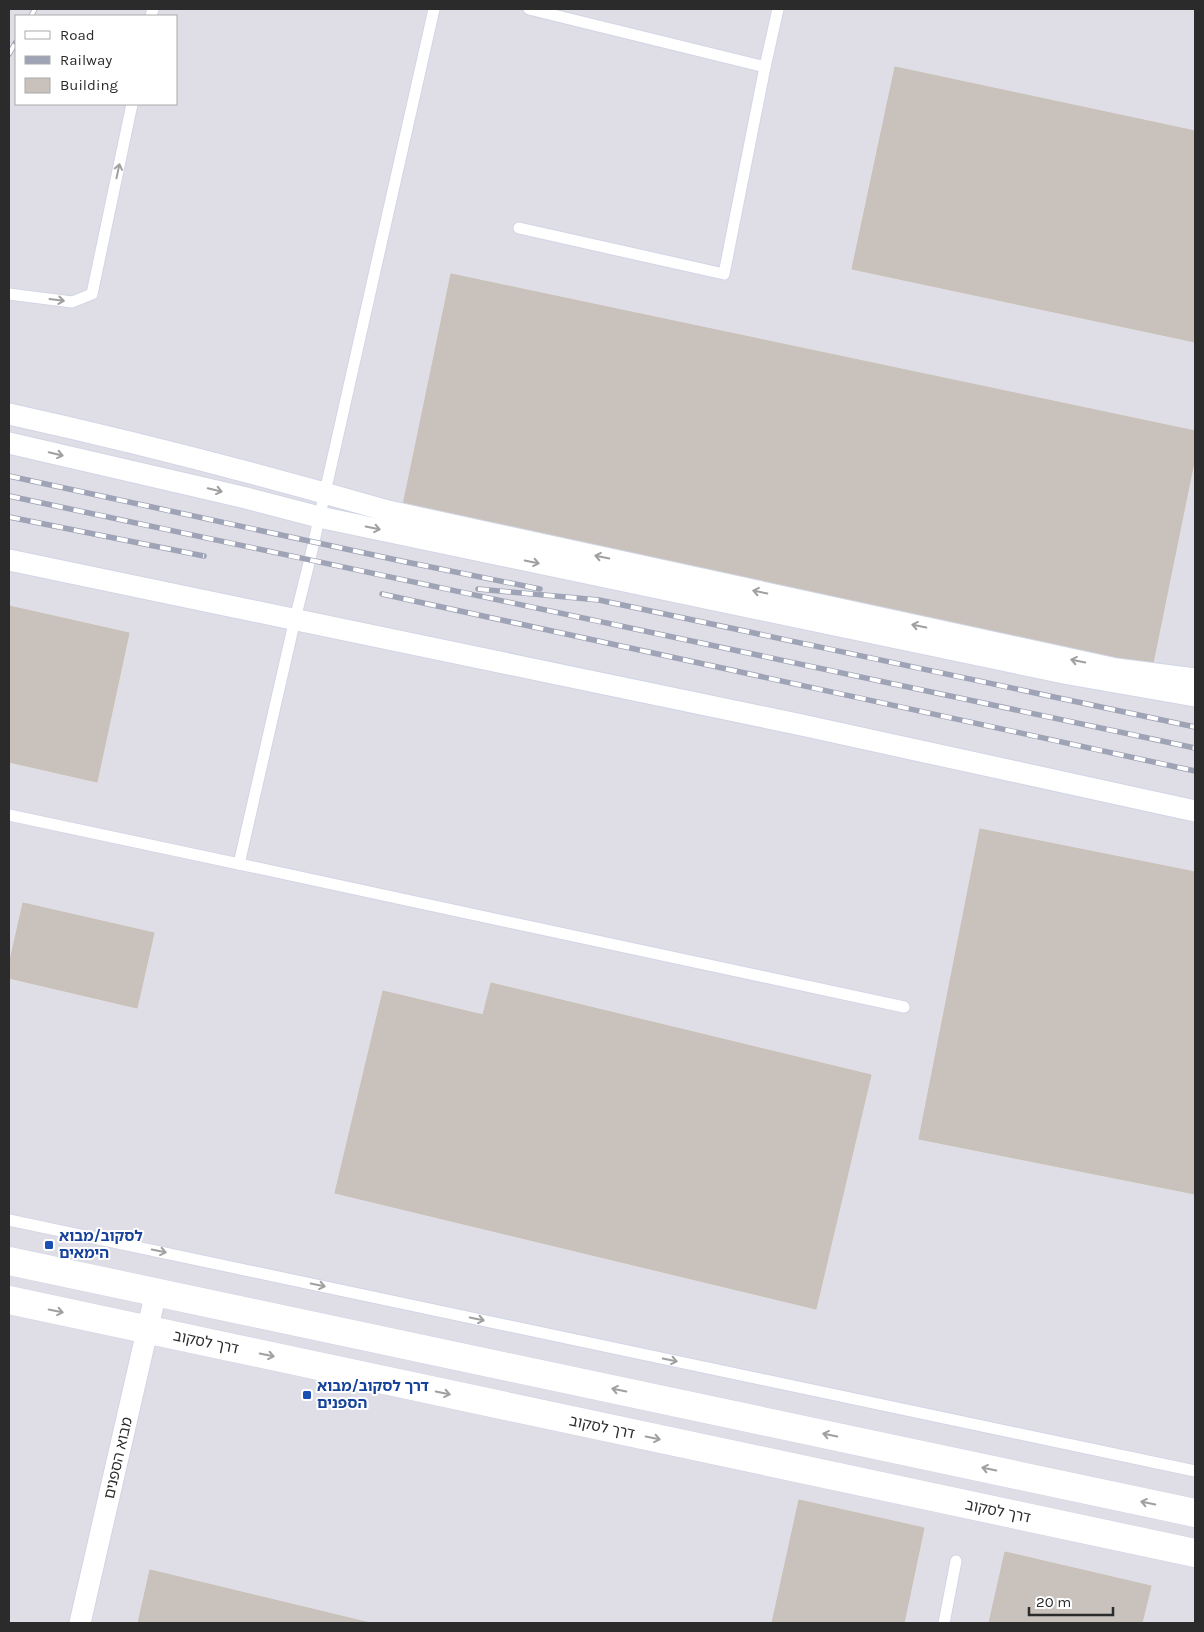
<svg xmlns="http://www.w3.org/2000/svg" width="1204" height="1632" viewBox="0 0 1204 1632" font-family="Karla,'Noto Sans Hebrew',sans-serif">
  <rect width="100%" height="100%" fill="#eee5dc"/>
  <path fill="#dfdde6" fill-rule="evenodd" d="M9 9H1195V1623H9ZM16 16H176V104H16Z"/>
  <g fill="#c9c2bc" stroke="#c9c1b5">
    <polygon points="895,67 1195,131 1195,342 852,269"/>
    <polygon points="451,274 1195,431 1195,457 1152,668 402,510"/>
    <polygon points="9,606 129,633 97,782 9,762"/>
    <polygon points="980,829 1195,872 1195,1194 919,1139"/>
    <polygon points="23,903 154,933 137,1008 9,978 9,965"/>
    <polygon points="491,983 871,1075 816,1309 335,1193 383,991 483,1015"/>
    <polygon points="799,1500 924,1528 904,1623 772,1623"/>
    <polygon points="1005,1552 1151,1586 1142,1623 989,1623"/>
    <polygon points="150,1570 370,1623 138,1623"/>
  </g>
  <g fill="none" stroke-linecap="round" stroke-linejoin="round">
    <defs>
      <g id="service">
        <polyline points="529,9 765,67"/>
        <polyline points="151,16 153,9"/>
        <polyline points="519,228 724,274 765,67 778,9"/>
        <polyline points="9,294 72,302 92,294 132,104"/>
        <polyline points="9,815 239,864 295,619 310,559 434,9"/>
        <polyline points="239,864 904,1007"/>
        <polyline points="9,1220 1195,1471"/>
        <polyline points="944,1623 956,1561"/>
      </g>
      <g id="minor">
        <path d="M9 414C136 442 263 475 388 511L1116 669 1195 679"/>
        <polyline points="9,443 242,497 319,517 1069,674 1195,696"/>
        <polyline points="9,560 797,724 1195,811"/>
        <polyline points="80,1623 156,1292"/>
      </g>
      <g id="tertiary">
        <polyline points="9,1261 1195,1513"/>
        <polyline points="9,1300 1195,1553"/>
      </g>
    </defs>
    <use href="#service" stroke="#d1d6e5" stroke-width="13"/>
    <use href="#minor" stroke="#d1d6e5" stroke-width="23"/>
    <use href="#tertiary" stroke="#d1d6e5" stroke-width="29"/>
    <use href="#service" stroke="#fff" stroke-width="11"/>
    <use href="#minor" stroke="#fff" stroke-width="21"/>
    <use href="#tertiary" stroke="#fff" stroke-width="28"/>
    <defs>
      <g id="rail">
        <polyline points="31,16 35,9"/>
        <polyline points="9,54 16,42"/>
        <polyline points="9,476 406,562 540,589"/>
        <polyline points="9,496 1195,748"/>
        <polyline points="9,517 204,556"/>
        <polyline points="478,589 599,600 1195,727"/>
        <polyline points="382,594 1195,771"/>
      </g>
    </defs>
    <use href="#rail" stroke="#9ea3b6" stroke-width="5.5"/>
    <use href="#rail" stroke="#fff" stroke-width="4" stroke-dasharray="11" stroke-linecap="butt"/>
  </g>
  <defs><path id="oneway-shaft" d="M-6 0H5M1.5-3L5.5 0L1.5 3" fill="none" stroke-width="1.6" stroke-linecap="round" stroke-linejoin="round" transform="scale(1.25)"/></defs>
  <g stroke="#a0a0a0">
    <use href="#oneway-shaft" transform="translate(118 171) rotate(-78)"/>
    <use href="#oneway-shaft" transform="translate(57 300) rotate(7)"/>
    <use href="#oneway-shaft" transform="translate(56 454) rotate(13)"/>
    <use href="#oneway-shaft" transform="translate(215 490) rotate(13)"/>
    <use href="#oneway-shaft" transform="translate(373 528) rotate(12)"/>
    <use href="#oneway-shaft" transform="translate(602 557) rotate(-168)"/>
    <use href="#oneway-shaft" transform="translate(532 562) rotate(12)"/>
    <use href="#oneway-shaft" transform="translate(760 592) rotate(-168)"/>
    <use href="#oneway-shaft" transform="translate(919 626) rotate(-168)"/>
    <use href="#oneway-shaft" transform="translate(1078 661) rotate(-168)"/>
    <use href="#oneway-shaft" transform="translate(159 1251) rotate(12)"/>
    <use href="#oneway-shaft" transform="translate(318 1285) rotate(12)"/>
    <use href="#oneway-shaft" transform="translate(56 1311) rotate(12)"/>
    <use href="#oneway-shaft" transform="translate(477 1319) rotate(12)"/>
    <use href="#oneway-shaft" transform="translate(267 1355) rotate(12)"/>
    <use href="#oneway-shaft" transform="translate(670 1360) rotate(12)"/>
    <use href="#oneway-shaft" transform="translate(619 1390) rotate(-168)"/>
    <use href="#oneway-shaft" transform="translate(443 1393) rotate(12)"/>
    <use href="#oneway-shaft" transform="translate(830 1435) rotate(-168)"/>
    <use href="#oneway-shaft" transform="translate(653 1438) rotate(12)"/>
    <use href="#oneway-shaft" transform="translate(989 1469) rotate(-168)"/>
    <use href="#oneway-shaft" transform="translate(1148 1503) rotate(-168)"/>
  </g>
  <g fill="#1a4fb4" stroke="#fff" stroke-width="2">
    <rect x="44" y="1240" width="10" height="10" rx="2.5"/>
    <rect x="302" y="1390" width="10" height="10" rx="2.5"/>
  </g>
  <g text-anchor="middle" stroke-width="4" stroke-linejoin="round" paint-order="stroke">
    <g font-size="15" font-weight="bold" fill="#164399" stroke="#fff" text-anchor="start">
      <text x="59" y="1241">לסקוב/מבוא<tspan x="59" dy="17">הימאים</tspan></text>
      <text x="317" y="1391">דרך לסקוב/מבוא<tspan x="317" dy="17">הספנים</tspan></text>
    </g>
    <g font-size="15" fill="#2b2b2b" stroke="#fff">
      <text transform="translate(206 1342) rotate(12)" y="5">דרך לסקוב</text>
      <text transform="translate(602 1427) rotate(12)" y="5">דרך לסקוב</text>
      <text transform="translate(118 1458) rotate(-77)" y="5">מבוא הספנים</text>
      <text transform="translate(998 1511) rotate(12)" y="5">דרך לסקוב</text>
    </g>
  </g>
  <rect width="1204" height="1632" fill="none" stroke="#2b2b2b" stroke-width="20"/>
  <rect x="15" y="15" width="162" height="90" fill="#ffffff" stroke="#aaaaaa"/>
  <rect x="25" y="31" width="25" height="8" fill="#ffffff" stroke="#aaaaaa"/>
  <text x="60" y="40" font-size="15" fill="#2b2b2b">Road</text>
  <rect x="25" y="56" width="25" height="8" fill="#9ea3b6" stroke="#aaaaaa"/>
  <text x="60" y="65" font-size="15" fill="#2b2b2b">Railway</text>
  <rect x="25" y="78" width="25" height="15" fill="#c9c2bc" stroke="#aaaaaa"/>
  <text x="60" y="90" font-size="15" fill="#2b2b2b">Building</text>
  <path d="M1029 1607v8h84v-8" fill="none" stroke="#2b2b2b" stroke-width="2.5"/>
  <text x="1036" y="1607" font-size="15" fill="#2b2b2b" stroke="#ffffff" stroke-width="4" paint-order="stroke">20 m</text>
</svg>
